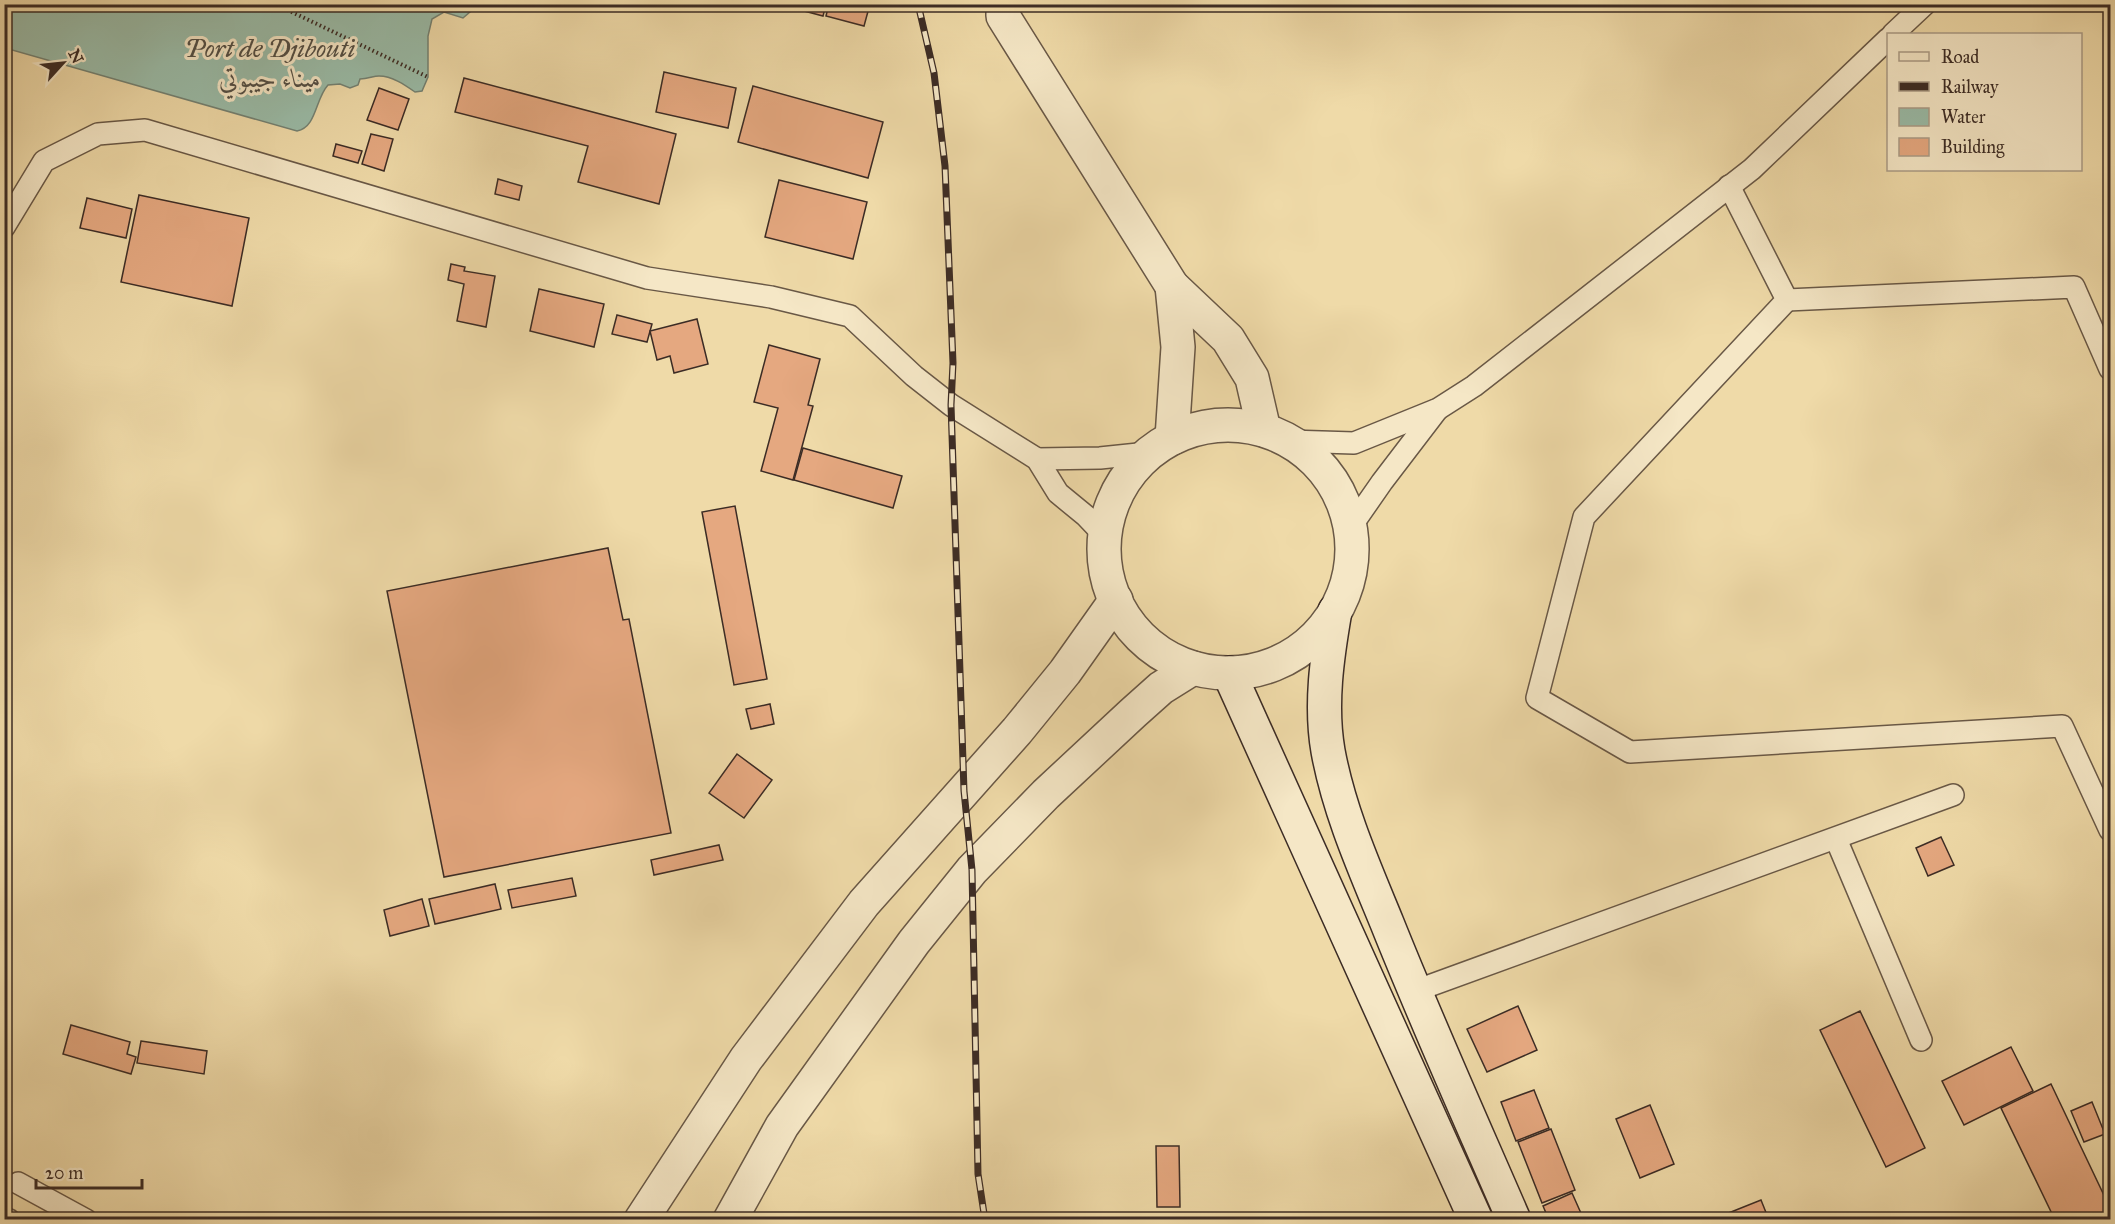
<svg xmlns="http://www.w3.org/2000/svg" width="2115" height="1224" viewBox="0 0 2115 1224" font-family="'IM FELL Great Primer',Amiri,serif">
  <rect width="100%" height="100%" fill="#efdaa8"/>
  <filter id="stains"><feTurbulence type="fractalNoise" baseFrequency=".00333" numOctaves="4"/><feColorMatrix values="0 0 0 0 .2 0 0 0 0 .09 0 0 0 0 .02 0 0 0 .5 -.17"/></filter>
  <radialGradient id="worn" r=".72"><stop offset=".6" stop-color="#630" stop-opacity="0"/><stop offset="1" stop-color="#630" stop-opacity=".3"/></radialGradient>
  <path fill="#9abba7" stroke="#748273" stroke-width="1.5" d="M4 5 5 4 472 5 471 11 463 18 444 12 432 19 428 36V77L422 91 415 92C405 85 392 76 379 76 373 76 368 79 360 79L358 85 350 88 340 84 328 85C315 99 317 127 297 131L5 48Z"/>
  <g fill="#e5a880" stroke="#3c2c25" stroke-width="1.5">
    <polygon points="778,4 826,4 823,16"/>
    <polygon points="829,4 870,4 864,26 826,16"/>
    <polygon points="1124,4 1185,4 1185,8 1124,9"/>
    <polygon points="664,72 736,88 728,128 656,112"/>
    <polygon points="464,78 676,134 659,204 578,182 588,146 455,112"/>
    <polygon points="753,86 883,122 868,178 738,142"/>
    <polygon points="379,88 409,99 398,130 367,120"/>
    <polygon points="371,134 393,139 384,171 362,164"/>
    <polygon points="336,144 362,151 358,163 333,156"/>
    <polygon points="498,179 522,186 519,200 495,194"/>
    <polygon points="779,180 867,202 853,259 765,237"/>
    <polygon points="139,195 249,218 232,306 121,282"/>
    <polygon points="87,198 132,209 126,238 80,228"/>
    <polygon points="451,264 465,267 464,271 495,276 486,327 457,321 464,284 448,280"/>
    <polygon points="539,289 604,304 594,347 530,331"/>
    <polygon points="617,315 652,324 647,342 612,334"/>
    <polygon points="697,319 708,364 674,373 670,356 657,360 650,331"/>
    <polygon points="769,345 820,359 808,405 813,406 793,480 761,471 778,408 754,402"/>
    <polygon points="803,448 902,476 893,508 794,480"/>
    <polygon points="735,506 767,679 734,685 702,512"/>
    <polygon points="608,548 623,620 629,619 671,833 444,877 387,591"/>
    <polygon points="770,704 774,724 751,729 746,709"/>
    <polygon points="737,754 772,780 744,818 709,793"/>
    <polygon points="1941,837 1954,865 1928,876 1916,848"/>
    <polygon points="719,845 723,860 654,875 651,860"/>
    <polygon points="572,878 576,896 512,908 508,890"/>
    <polygon points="495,884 501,909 435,924 429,899"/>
    <polygon points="422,899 429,926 390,936 384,910"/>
    <polygon points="1518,1006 1537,1050 1487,1072 1467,1029"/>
    <polygon points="1860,1011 1925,1148 1886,1167 1820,1030"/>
    <polygon points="71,1025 130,1042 127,1054 136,1057 131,1074 63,1054"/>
    <polygon points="141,1041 207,1051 204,1074 137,1063"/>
    <polygon points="2011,1047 2033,1091 1964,1125 1942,1081"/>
    <polygon points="2051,1084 2110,1208 2110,1210 2091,1220 2055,1220 2001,1108"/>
    <polygon points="1534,1090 1549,1128 1516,1141 1501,1102"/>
    <polygon points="2092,1102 2105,1134 2084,1142 2071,1111"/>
    <polygon points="1650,1105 1674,1164 1640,1178 1616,1119"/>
    <polygon points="1551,1129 1575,1190 1542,1203 1518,1142"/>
    <polygon points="1156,1146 1179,1146 1180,1207 1157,1207"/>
    <polygon points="1572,1193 1584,1220 1549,1220 1543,1206"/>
    <polygon points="1761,1200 1769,1220 1711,1220"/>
    <polygon points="1224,1215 1225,1220 1173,1220"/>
  </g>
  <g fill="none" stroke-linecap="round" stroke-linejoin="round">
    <defs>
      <g id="service">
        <polyline points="1893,34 1925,4"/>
        <polyline points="1729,186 1787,300 1584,517 1537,698 1630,752 2062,726 2110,830"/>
        <polyline points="4,227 44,161 98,134 145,130 647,278 771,297 850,316 914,376 951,405 1037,459 1058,493 1086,516 1105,536"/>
        <polyline points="1787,300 2074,287 2110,369"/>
        <polyline points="1289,441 1354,443 1438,409 1474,386 1752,169 1888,39"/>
        <polyline points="1037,459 1100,458 1148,453"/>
        <polyline points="1350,528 1382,482 1437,410"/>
        <polyline points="1836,839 1921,1040"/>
        <polyline points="1415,991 1953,795"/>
        <polyline points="18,1183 86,1220"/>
        <polyline points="4,1218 9,1220"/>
      </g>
      <g id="minor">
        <polyline points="1003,4 1003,16 1172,286"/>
        <circle cx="1228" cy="549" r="124"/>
        <polyline points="1172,438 1178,347 1172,286 1228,339 1252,378 1264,430"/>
        <polyline points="641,1220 746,1059 864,903 1017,731 1065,672 1116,600"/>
        <polyline points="730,1220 782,1126 914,942 972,870 1046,794 1133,713 1161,688 1193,668"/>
      </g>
      <g id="secondary">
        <path d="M1335 611C1327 657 1320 705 1328 751 1339 811 1364 867 1387 923 1427 1023 1471 1121 1514 1220"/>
        <polyline points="1229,673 1476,1220"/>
      </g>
    </defs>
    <use href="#service" stroke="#695846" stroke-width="24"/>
    <use href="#minor" stroke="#695846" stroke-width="36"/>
    <use href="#secondary" stroke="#3c2c25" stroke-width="36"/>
    <polyline stroke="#3c2c25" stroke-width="4" stroke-dasharray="1.5 3" stroke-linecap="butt" points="275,4 428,77"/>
    <use href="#service" stroke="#f5e7c6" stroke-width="21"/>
    <use href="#minor" stroke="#f5e7c6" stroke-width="33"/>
    <use href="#secondary" stroke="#f5e7c6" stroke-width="33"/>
    <defs>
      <polyline id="rail" points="918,4 934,73 945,166 953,363 951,405 964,791 972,870 978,1174 985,1220"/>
    </defs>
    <use href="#rail" stroke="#3c2c25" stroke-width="7"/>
    <use href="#rail" stroke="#f5e7c6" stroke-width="4.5" stroke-dasharray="14" stroke-linecap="butt"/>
  </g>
  <g text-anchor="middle" stroke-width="6" stroke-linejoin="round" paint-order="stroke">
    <g font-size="26" font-style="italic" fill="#545046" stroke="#f5e7c6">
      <text x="270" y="57">Port de Djibouti<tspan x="270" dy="30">ميناء جيبوتي</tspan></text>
    </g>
  </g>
  <rect width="2115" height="1224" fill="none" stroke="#efdaa8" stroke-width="24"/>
  <rect x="6" y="6" width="2103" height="1212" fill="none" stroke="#3c2c25" stroke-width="3"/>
  <rect x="12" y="12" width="2091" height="1200" fill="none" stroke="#3c2c25" stroke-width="1.5"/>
  <rect x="1887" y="33" width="195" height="138" fill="#f5e7c6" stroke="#ab9c86" stroke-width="1.5"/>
  <rect x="1899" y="52" width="30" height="9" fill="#f5e7c6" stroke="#ab9c86" stroke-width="1.5"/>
  <text x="1941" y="63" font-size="18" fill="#3c2c25">Road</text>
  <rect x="1899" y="82" width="30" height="9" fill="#3c2c25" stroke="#ab9c86" stroke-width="1.5"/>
  <text x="1941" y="93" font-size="18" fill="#3c2c25">Railway</text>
  <rect x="1899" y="108" width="30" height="18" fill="#9abba7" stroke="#ab9c86" stroke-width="1.5"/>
  <text x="1941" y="123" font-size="18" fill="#3c2c25">Water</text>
  <rect x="1899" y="138" width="30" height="18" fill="#e5a880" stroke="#ab9c86" stroke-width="1.5"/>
  <text x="1941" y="153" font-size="18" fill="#3c2c25">Building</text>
  <g transform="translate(63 63) rotate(63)" stroke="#f5e7c6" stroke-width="4.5" paint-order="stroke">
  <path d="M0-4.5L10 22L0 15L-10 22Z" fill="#3c2c25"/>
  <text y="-9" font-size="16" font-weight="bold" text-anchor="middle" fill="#3c2c25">N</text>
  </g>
  <path d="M36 1179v9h106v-9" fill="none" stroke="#3c2c25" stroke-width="3"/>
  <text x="45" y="1179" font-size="18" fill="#3c2c25" stroke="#f5e7c6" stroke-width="4.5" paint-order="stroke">20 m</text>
  <rect width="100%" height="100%" filter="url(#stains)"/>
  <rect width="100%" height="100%" fill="url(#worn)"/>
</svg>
